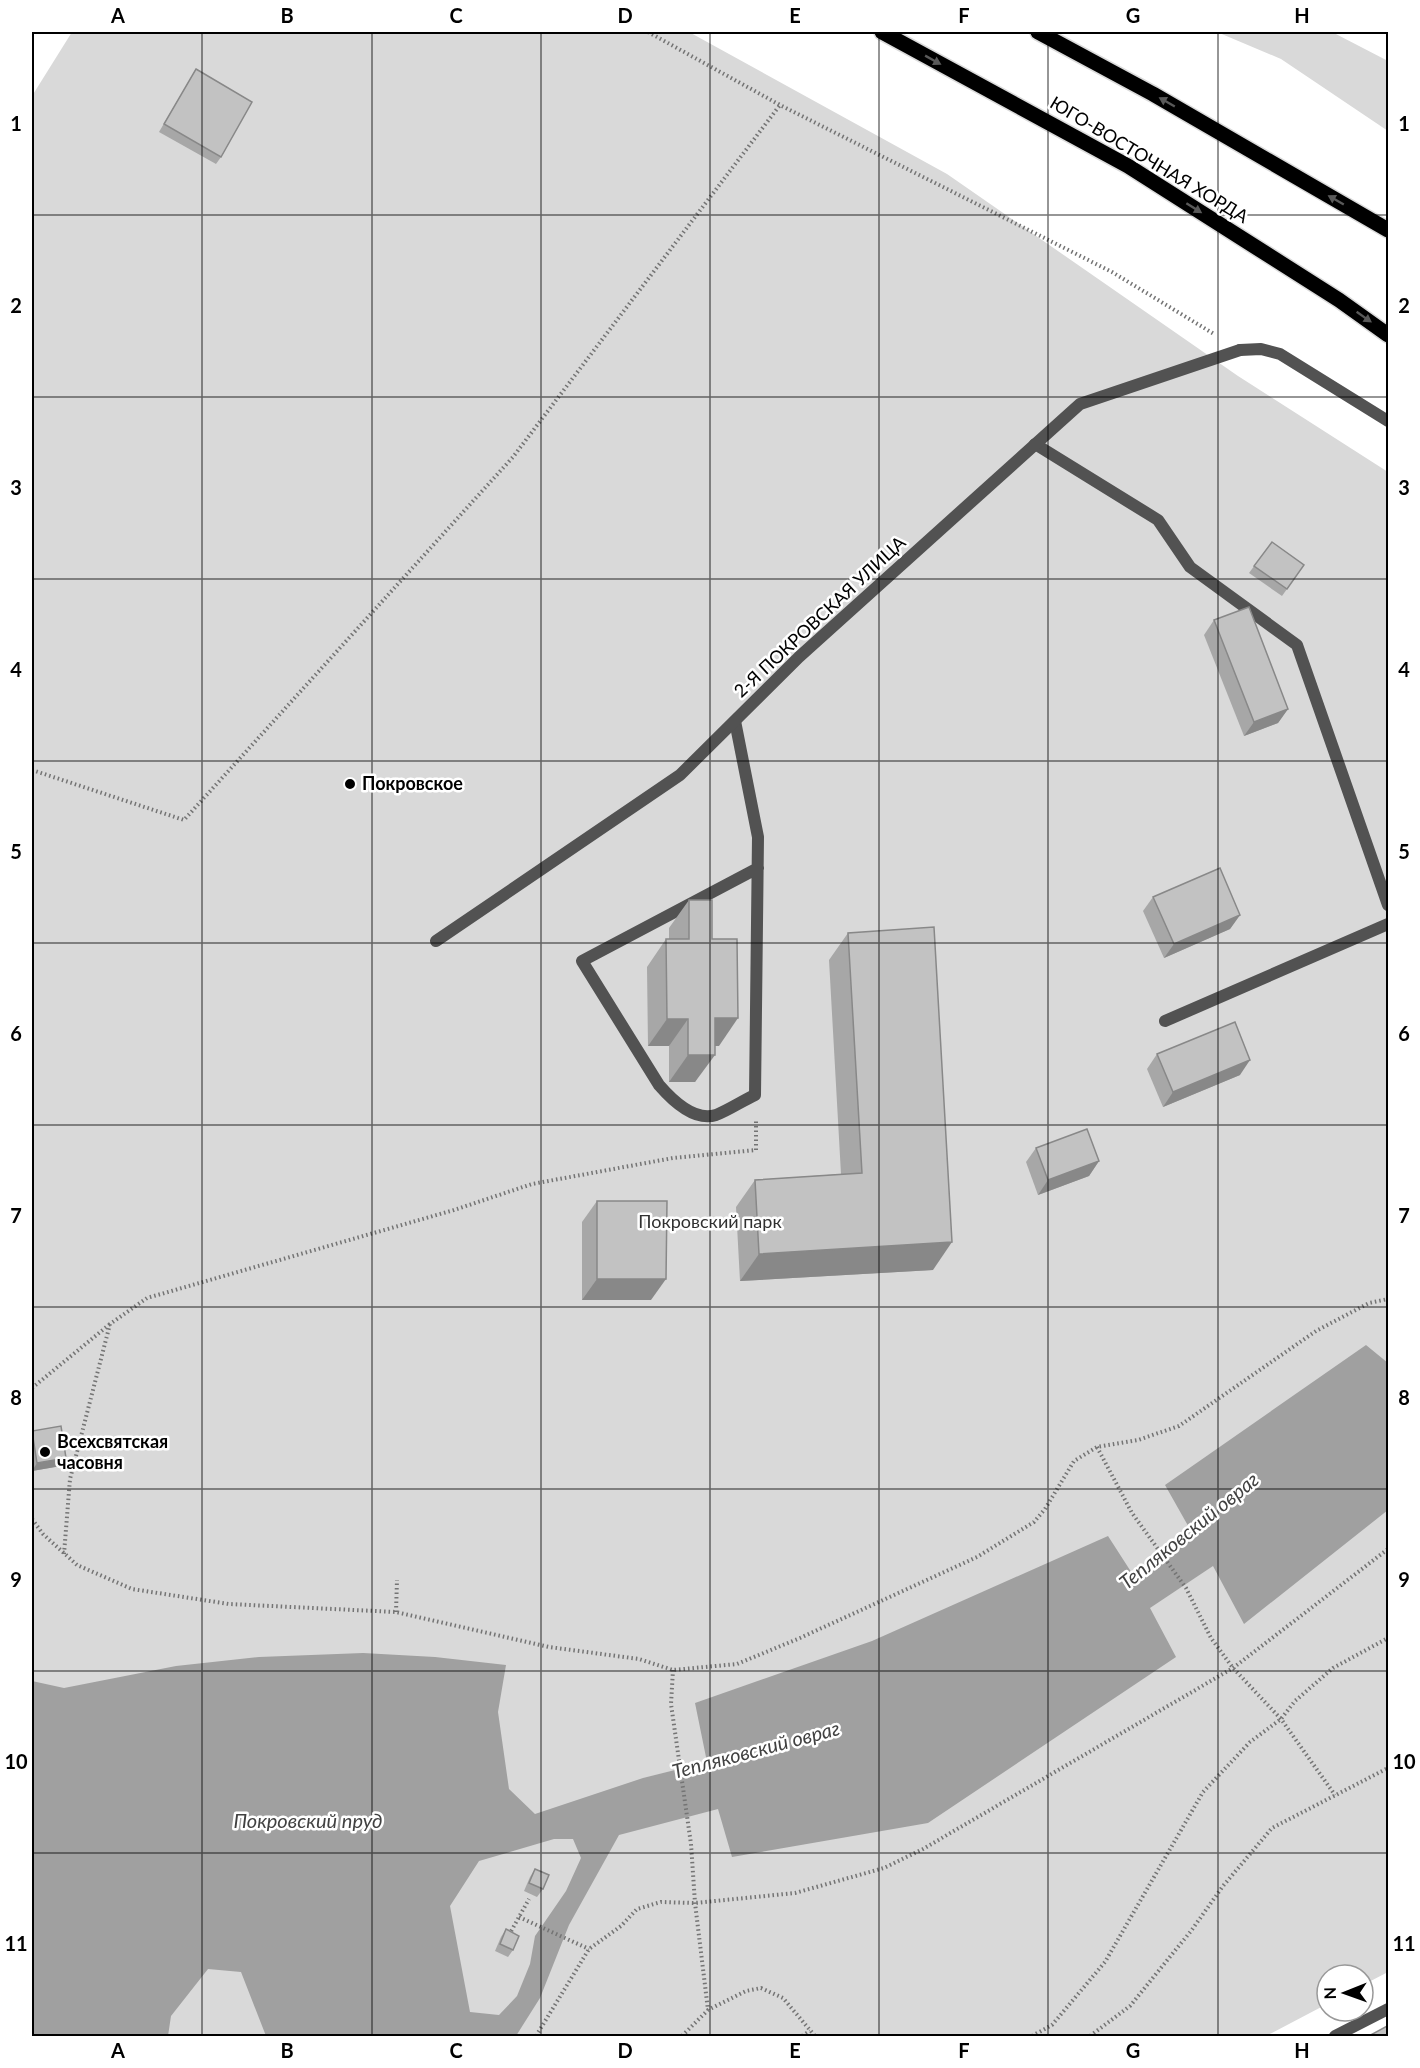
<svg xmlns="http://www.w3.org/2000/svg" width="1420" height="2068" viewBox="0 0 1420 2068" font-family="Lato,sans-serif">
  <rect width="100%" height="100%" fill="#fff"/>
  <g fill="#d9d9d9">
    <polygon points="72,32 689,32 947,174 1238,376 1388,472 1388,1972 1363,1985 1363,1975 1327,1975 1327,2004 1266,2036 32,2036 32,96"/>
    <polygon points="1217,32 1332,32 1388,61 1388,131 1281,59"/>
  </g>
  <path fill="#a0a0a0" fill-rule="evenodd" d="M1366 1345 1388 1363V1510L1244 1624 1213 1566 1150 1608 1176 1657 928 1823 732 1857 718 1809 619 1835 569 1925 540 1998 516 2036H266L241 1972 208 1969 171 2016 168 2036H32V1681L64 1688 176 1666 259 1657 363 1653 435 1657 506 1665 498 1712 509 1789 535 1814 643 1778 707 1762 695 1703 872 1641 1108 1536 1137 1581 1191 1531 1165 1485ZM554 1839H573L581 1858 566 1891 535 1936 530 1964 517 1996 499 2015 470 2012 450 1906 479 1861Z"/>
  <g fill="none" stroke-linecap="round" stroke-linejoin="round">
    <defs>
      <g id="primary">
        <polyline points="882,32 1128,166 1339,300 1388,335"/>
        <polyline points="1038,32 1153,94 1388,230"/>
      </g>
    </defs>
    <use href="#primary" stroke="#dbdbdb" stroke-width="18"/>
    <g stroke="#747474" stroke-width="4" stroke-dasharray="1.5 3" stroke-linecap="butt">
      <polyline points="648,32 780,105 1112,272 1214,334"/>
      <polyline points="32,770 184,820 513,457 780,105"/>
      <polyline points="32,1388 110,1324"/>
      <polyline points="1097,1447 1132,1513 1186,1588 1211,1638 1233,1668 1281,1719 1335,1795"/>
      <polyline points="32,1519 43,1534 77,1565 132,1589 229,1604 396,1612 549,1647 639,1659 673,1670 737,1664 800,1638 977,1557 1034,1522 1045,1509 1074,1461 1097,1447 1138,1440 1179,1426 1316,1331 1369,1303 1388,1299"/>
      <polyline points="64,1554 70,1479 110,1324 147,1298 454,1210 532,1184 673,1158 756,1150 756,1119"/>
      <polyline points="396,1612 397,1580"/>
      <polyline points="673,1670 671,1704 691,1844 695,1903 708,2010"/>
      <polyline points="519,1917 589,1949"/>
      <polyline points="509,1935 529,1899"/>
      <polyline points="536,2036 589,1949 621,1926 637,1909 661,1902 695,1903 795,1893 884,1868 923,1849 1233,1668 1388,1549"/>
      <polyline points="682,2036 708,2010 746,1991 761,1988 783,1998 815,2036"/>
      <polyline points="802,2036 810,2031"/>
      <polyline points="1032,2036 1052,2025 1105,1962 1203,1792 1250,1742 1281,1719 1295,1701 1333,1668 1388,1638"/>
      <polyline points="1090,2036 1130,2006 1191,1931 1223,1886 1272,1828 1388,1768"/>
    </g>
    <g stroke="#525252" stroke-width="12">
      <polyline points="1035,444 1158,520 1190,567 1297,645 1388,905"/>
      <path d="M735 721 758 837 755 1095C742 1101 729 1110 716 1115 694 1122 672 1100 659 1085L582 961 758 868"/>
      <polyline points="436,941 680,775 799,657 1080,404 1240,350"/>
      <polyline points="1165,1021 1388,924"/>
      <polyline points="1335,2036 1388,2009"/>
    </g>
    <polyline stroke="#525252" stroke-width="12" points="1240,350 1261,349 1280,354 1388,421"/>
    <use href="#primary" stroke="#000" stroke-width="15"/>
  </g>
  <g fill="#a7a7a7">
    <polygon points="196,69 221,157 216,164 159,132"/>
    <polygon points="1272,542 1304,565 1282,596 1249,573"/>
    <polygon points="1214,620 1288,709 1278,723 1244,736 1204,635"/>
    <polygon points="1153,897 1240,915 1230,929 1164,958 1143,911"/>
    <polygon points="689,900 712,939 719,1046 715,1046 695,1082 669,1082 669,1046 648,1046 647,967 666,939 669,939 669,928"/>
    <polygon points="848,933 933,1270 740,1281 736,1207 755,1180 841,1174 829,960"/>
    <polygon points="1157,1054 1240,1075 1163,1107 1147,1069"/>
    <polygon points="1036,1148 1099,1161 1089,1176 1038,1195 1026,1162"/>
    <polygon points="597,1201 651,1300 582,1300 582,1222"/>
    <polygon points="32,1431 61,1466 32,1471"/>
    <polygon points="535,1869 543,1889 537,1897 524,1891 530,1877"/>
    <polygon points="506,1929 513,1950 508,1957 495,1951 501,1937"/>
  </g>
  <g fill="#888">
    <polygon points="1288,709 1278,723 1244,736 1254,722"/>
    <polygon points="1240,915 1230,929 1164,958 1174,944"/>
    <polygon points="715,1018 738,1018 719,1046 695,1046"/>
    <polygon points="667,1019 688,1019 669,1046 648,1046"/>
    <polygon points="688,1055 715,1055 695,1082 669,1082"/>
    <polygon points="1250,1060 1240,1075 1163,1107 1173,1092"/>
    <polygon points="1099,1161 1089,1176 1038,1195 1048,1180"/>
    <polygon points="952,1242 933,1270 740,1281 759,1254"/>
    <polygon points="597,1279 666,1279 651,1300 582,1300"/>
    <polygon points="66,1458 61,1466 32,1471 37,1463"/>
  </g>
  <g fill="#c2c2c2" stroke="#888" stroke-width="1.5">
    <polygon points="196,69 252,102 221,157 164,124"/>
    <polygon points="1272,542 1304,565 1287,589 1254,566"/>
    <polygon points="1249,607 1288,709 1254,722 1214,620"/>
    <polygon points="1220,868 1240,915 1174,944 1153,897"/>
    <polygon points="689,900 712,900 712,939 737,939 738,1018 715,1018 715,1055 688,1055 688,1019 667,1019 666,939 689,939"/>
    <polygon points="934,927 952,1242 759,1254 755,1180 862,1173 848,933"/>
    <polygon points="1235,1022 1250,1060 1173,1092 1157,1054"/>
    <polygon points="1087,1129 1099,1161 1048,1180 1036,1148"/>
    <polygon points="597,1201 667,1201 666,1279 597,1279"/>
    <polygon points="61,1426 66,1458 37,1463 32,1431"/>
    <polygon points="535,1869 549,1875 543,1889 529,1883"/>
    <polygon points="506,1929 519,1936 513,1950 500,1944"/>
    <polygon points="1389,2025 1389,2037 1367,2037"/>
    <polygon points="736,2035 742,2035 744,2037 733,2037"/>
  </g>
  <defs><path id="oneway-solid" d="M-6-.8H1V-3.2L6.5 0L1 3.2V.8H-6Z" transform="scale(1.5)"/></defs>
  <g fill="#595959">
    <use href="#oneway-solid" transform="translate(933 60) rotate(29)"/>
    <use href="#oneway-solid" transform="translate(1167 102) rotate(-150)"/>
    <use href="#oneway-solid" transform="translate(1336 200) rotate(-150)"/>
    <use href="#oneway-solid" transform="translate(1194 208) rotate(32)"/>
    <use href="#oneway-solid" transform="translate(1364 317) rotate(35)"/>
  </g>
  <path fill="none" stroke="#000" stroke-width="1.5" stroke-opacity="0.55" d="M202 32V2036M372 32V2036M541 32V2036M710 32V2036M879 32V2036M1048 32V2036M1218 32V2036M32 215H1388M32 397H1388M32 579H1388M32 761H1388M32 943H1388M32 1125H1388M32 1307H1388M32 1489H1388M32 1671H1388M32 1853H1388"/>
  <g fill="#000" stroke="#fff" stroke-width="2">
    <circle cx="350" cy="784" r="6"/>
    <circle cx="45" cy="1452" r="6"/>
  </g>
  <g text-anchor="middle" stroke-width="5" stroke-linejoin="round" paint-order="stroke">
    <g font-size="18" fill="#000" stroke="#fff">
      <text transform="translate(1149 160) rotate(31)" y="6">ЮГО-ВОСТОЧНАЯ ХОРДА</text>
      <text transform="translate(820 617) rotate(-43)" y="6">2-Я ПОКРОВСКАЯ УЛИЦА</text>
    </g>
    <g font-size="18" font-weight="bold" fill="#000" stroke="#fff" text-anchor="start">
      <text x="362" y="790">Покровское</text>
      <text x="57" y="1448">Всехсвятская<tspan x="57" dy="21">часовня</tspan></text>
    </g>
    <g font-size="18" fill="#303030" stroke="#fff">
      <text x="710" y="1228">Покровский парк</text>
    </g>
    <g font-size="20" font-style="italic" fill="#414141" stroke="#fff">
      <text transform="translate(1189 1531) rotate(-39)" y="7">Тепляковский овраг</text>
      <text transform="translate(756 1750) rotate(-15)" y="7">Тепляковский овраг</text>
      <text x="308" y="1828">Покровский пруд</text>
    </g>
  </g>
  <rect width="1420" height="2068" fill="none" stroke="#ffffff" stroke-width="66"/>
  <g transform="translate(1345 1993) rotate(269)"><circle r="28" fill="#ffffff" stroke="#999999" stroke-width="1.5"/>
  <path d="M0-4.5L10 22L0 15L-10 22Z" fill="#000000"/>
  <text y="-9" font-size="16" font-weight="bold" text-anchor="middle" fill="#000000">N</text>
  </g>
  <rect x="33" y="33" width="1354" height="2002" fill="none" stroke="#000" stroke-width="2"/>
  <g font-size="20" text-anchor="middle" font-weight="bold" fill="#000">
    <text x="118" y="23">A</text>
    <text x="287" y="23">B</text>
    <text x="456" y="23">C</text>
    <text x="625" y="23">D</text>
    <text x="795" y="23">E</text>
    <text x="964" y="23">F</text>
    <text x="1133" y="23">G</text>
    <text x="1302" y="23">H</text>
    <text x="16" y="131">1</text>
    <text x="1404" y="131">1</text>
    <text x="16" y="313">2</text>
    <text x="1404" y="313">2</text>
    <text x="16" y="495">3</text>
    <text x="1404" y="495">3</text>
    <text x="16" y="677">4</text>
    <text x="1404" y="677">4</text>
    <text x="16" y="859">5</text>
    <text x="1404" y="859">5</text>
    <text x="16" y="1041">6</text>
    <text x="1404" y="1041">6</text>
    <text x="16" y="1223">7</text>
    <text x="1404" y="1223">7</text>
    <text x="16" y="1405">8</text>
    <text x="1404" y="1405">8</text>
    <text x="16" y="1587">9</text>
    <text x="1404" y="1587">9</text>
    <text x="16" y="1769">10</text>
    <text x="1404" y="1769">10</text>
    <text x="16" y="1951">11</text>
    <text x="1404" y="1951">11</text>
    <text x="118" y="2058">A</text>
    <text x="287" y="2058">B</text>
    <text x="456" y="2058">C</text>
    <text x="625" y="2058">D</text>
    <text x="795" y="2058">E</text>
    <text x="964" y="2058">F</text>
    <text x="1133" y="2058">G</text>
    <text x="1302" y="2058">H</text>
  </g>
</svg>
